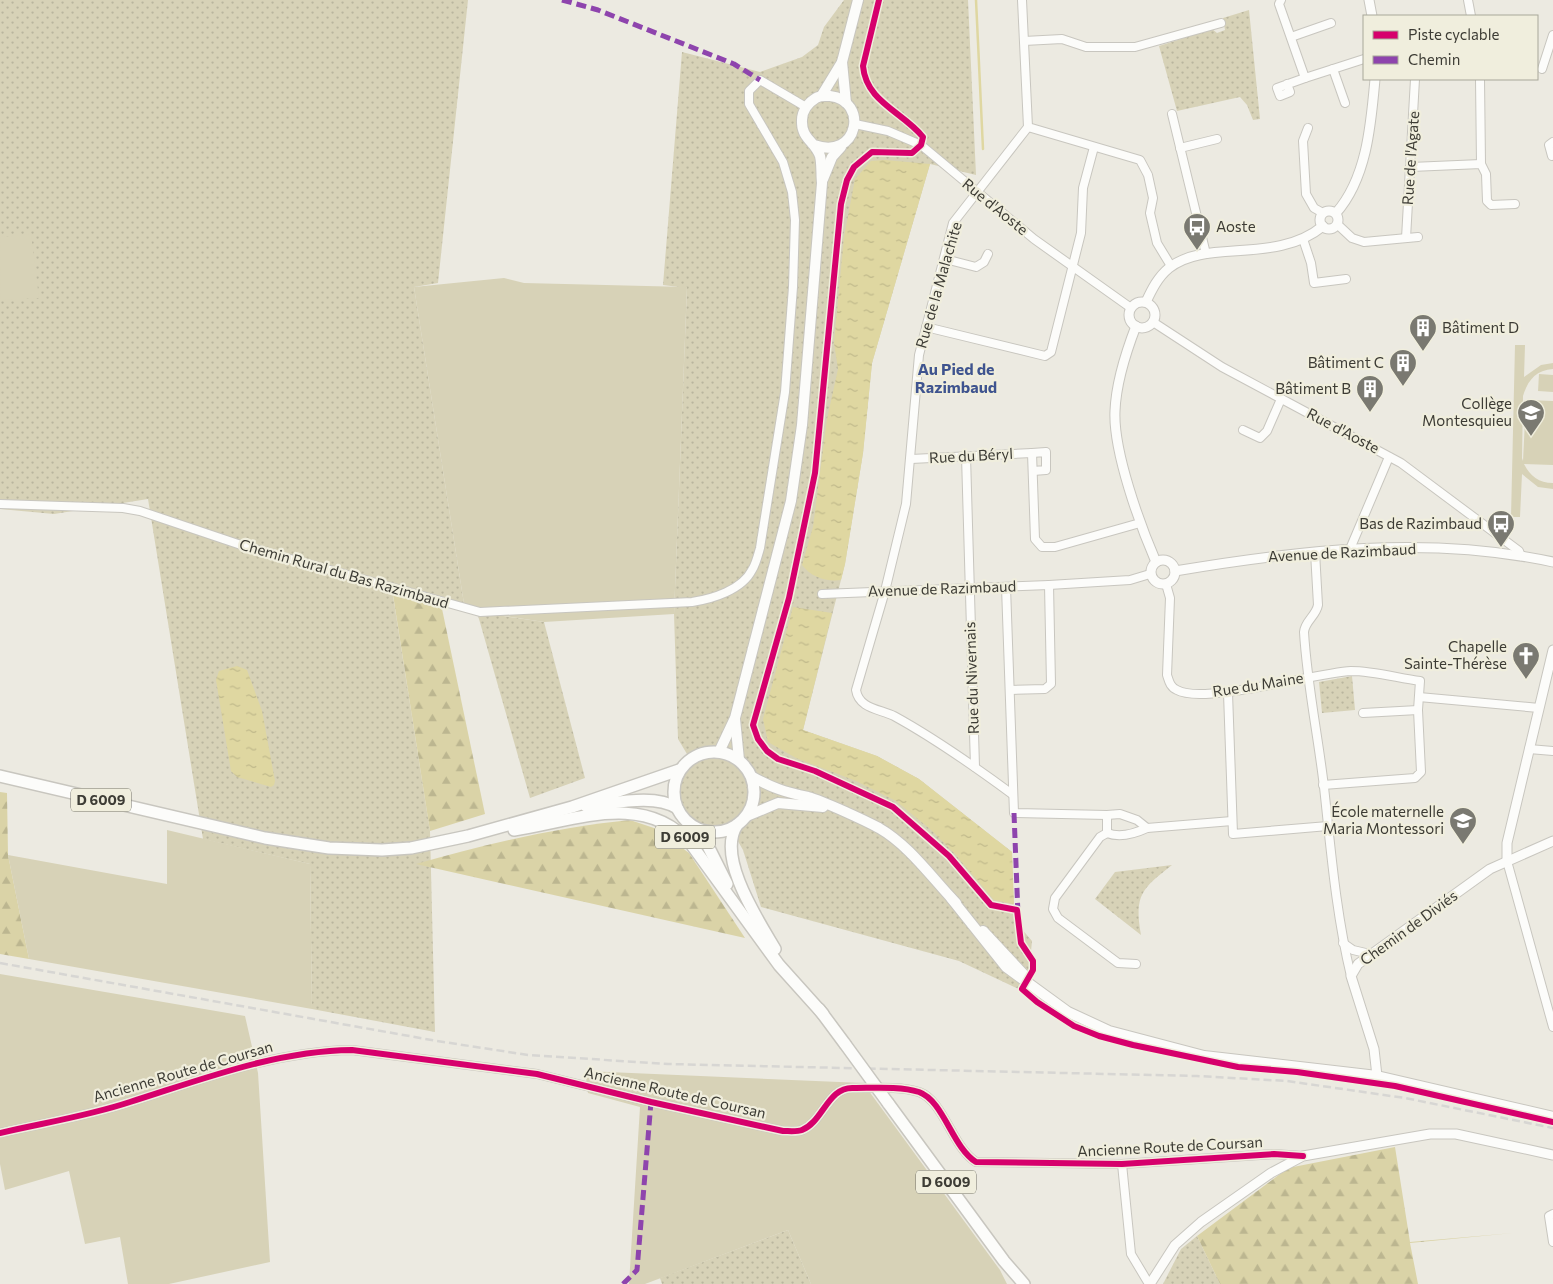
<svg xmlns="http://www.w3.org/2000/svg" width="1553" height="1284" viewBox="0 0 1553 1284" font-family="Commissioner,sans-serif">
  <defs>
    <pattern id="grass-dots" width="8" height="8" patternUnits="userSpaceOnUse" patternTransform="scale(1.25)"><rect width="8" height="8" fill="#d7d2b7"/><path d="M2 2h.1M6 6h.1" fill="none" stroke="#b9b59e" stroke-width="1.8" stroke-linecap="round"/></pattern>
    <pattern id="forest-firs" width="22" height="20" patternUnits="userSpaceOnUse" patternTransform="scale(1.25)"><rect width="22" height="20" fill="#dad3a7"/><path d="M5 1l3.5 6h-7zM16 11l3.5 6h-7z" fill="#bcb690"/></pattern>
    <pattern id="water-ripples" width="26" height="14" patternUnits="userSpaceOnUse" patternTransform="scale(1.25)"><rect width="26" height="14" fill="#dfd7a1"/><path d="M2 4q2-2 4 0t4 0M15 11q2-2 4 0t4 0" fill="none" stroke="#c0b98b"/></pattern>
  </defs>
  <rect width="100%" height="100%" fill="#eceae1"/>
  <g fill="url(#grass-dots)">
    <polygon points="0,0 468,0 438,283 414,287 465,610 393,596 430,831 435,1032 312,1009 310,864 203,839 148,499 54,514 0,509"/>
    <path d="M844 0H968L976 175 930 164 872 363 863 453 845 564 803 730 877 756 919 779 1012 852 1014 920 1032 941 1027 993 959 961 761 907 743 850 728 824C688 836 661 791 693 764L678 739 674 614 687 288 663 285 682 52 760 72 802 57 818 45 824 27Z"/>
    <polygon points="1249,10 1260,119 1253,120 1247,105 1240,97 1177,111 1159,46 1212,29 1217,33 1225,30 1223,18"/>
    <polygon points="477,612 544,622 585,778 530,798"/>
    <polygon points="1352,676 1355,710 1322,713 1319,682"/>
    <path d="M1172 865C1142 889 1134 894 1141 935L1095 899 1115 872Z"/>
    <polygon points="788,1230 811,1284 662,1284 660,1278"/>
    <polygon points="1197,1236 1220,1284 1163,1284 1181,1249"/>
  </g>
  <g fill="url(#forest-firs)">
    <polygon points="393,595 441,604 485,814 430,831"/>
    <polygon points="0,792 7,793 8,855 29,959 0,954"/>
    <path d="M630 820 657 829 689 853 745 938 416 864C486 844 558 827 630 820Z"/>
    <polygon points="1395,1147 1410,1242 1513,1233 1410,1243 1418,1284 1220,1284 1197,1236 1288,1168"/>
  </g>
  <g fill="#d7d2b7">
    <polygon points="1,231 2,237 31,234 39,298 0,300"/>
    <polygon points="504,278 524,283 687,287 674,614 544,622 465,610 414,287"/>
    <path d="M1515 345H1525L1524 377 1541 365 1553 363V369C1536 370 1528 380 1523 396L1522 458 1523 461 1526 400 1553 401V465L1524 464C1530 476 1539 483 1553 483V489L1538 487 1522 474 1520 517H1511Z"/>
    <polygon points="1539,374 1553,375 1553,392 1538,391"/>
    <polygon points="167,830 310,864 312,1009 29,959 8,855 167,884"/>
    <polygon points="0,974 245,1016 258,1073 270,1262 169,1284 128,1284 120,1237 85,1244 69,1171 5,1190 0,1164"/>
    <polygon points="585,1071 863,1083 1000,1270 1007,1284 811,1284 788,1230 645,1284 629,1284 640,1107 588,1093"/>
  </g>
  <g fill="url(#water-ripples)">
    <path d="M885 160 930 164 872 363 863 453 845 564 841 580C826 582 811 577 802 565L813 527 827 419 838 369 834 343 844 237 855 179 871 161Z"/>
    <polygon points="793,607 832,613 803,730 877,756 919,779 1012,852 1014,904 994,900 954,853 930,829 896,801 856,781 796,758 768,742 763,719"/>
    <polygon points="237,666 247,670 262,711 275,781 274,785 271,787 237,777 231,771 216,680 219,671"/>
  </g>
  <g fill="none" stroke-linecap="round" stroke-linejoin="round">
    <polyline stroke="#dfd7a1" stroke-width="2.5" points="976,0 983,149"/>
    <defs>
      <g id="minor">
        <polyline points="1281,0 1279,4 1305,78 1364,59"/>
        <polyline points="1468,0 1471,16"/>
        <polyline points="1291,37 1331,23"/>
        <polyline points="1024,41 1062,39 1086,47 1135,47 1221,23"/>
        <polyline points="1333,69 1345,103"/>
        <polyline points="1542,69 1553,35"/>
        <polyline points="1480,79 1481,164"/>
        <polyline points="1287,84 1290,92 1280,96 1277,88 1305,78"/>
        <polyline points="1172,114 1206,254"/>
        <polyline points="855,124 888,131 921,145 1034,239 1131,308"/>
        <polyline points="1028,127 1140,160 1148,175 1153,198 1150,213 1157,243 1171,266"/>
        <polyline points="1308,128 1303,141 1306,194 1314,208 1323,213"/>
        <polyline points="1180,148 1217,139"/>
        <polyline points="1552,156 1549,145 1553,142"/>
        <polyline points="1411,167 1481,164 1486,174 1487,201 1491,205 1515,204"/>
        <polyline points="1337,224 1352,238 1364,242 1418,237"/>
        <polyline points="1406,238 1415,79"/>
        <polyline points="1303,239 1311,263 1314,283 1346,279"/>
        <polyline points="945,259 976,267 984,262 988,254"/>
        <polyline points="1153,322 1222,367 1401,463 1519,551 1521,556"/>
        <polyline points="926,327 1045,356 1051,352 1081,233 1083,188 1094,147"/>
        <polyline points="1243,430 1260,438 1267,431 1281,399"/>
        <polyline points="1032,453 1046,452 1046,470 1033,471"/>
        <polyline points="966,456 975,767"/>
        <polyline points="911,459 1032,453 1035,539 1042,547 1055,547 1140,523"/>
        <path d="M0 504 123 508 140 511 244 546 480 612 692 602C712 599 742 590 752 570 756 564 758 555 760 548L785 392 793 287 795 220 792 192 783 162 749 104V91L760 80 806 107"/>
        <polyline points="1350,549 1389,457"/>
        <path d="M1315 552 1318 605C1316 616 1305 621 1304 632 1307 684 1318 735 1324 787 1331 851 1336 914 1351 976"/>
        <path d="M1166 584 1170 598 1167 675C1169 681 1170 687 1177 690 1203 705 1315 673 1351 671 1373 671 1398 678 1420 681L1418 710 1421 772 1415 778 1323 785"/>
        <polyline points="1006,587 1014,813 1107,815"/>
        <polyline points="822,594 1049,585 1130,580 1150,574"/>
        <polyline points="1010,690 1045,689 1051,684 1049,585"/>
        <polyline points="1228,693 1233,834 1328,826"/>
        <polyline points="1419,697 1539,708"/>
        <polyline points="1363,713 1418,710"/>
        <polyline points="1529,749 1553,751"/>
        <path d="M1012 794C974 766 936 739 894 716 880 709 859 709 856 690L885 591 906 504 919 355 953 223 1028 127 1022 0"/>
        <path d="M1120 814 1137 820 1147 828C1134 834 1120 838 1107 833V815Z"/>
        <polyline points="1147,828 1232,821"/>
        <polyline points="1107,833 1100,837 1055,898 1053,909 1058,918 1118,963 1136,964"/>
        <polyline points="1507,861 1553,1027"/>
        <polyline points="1343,943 1353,950 1370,954"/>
        <path d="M0 1133C43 1123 88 1116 130 1102 203 1079 275 1051 352 1050L537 1074 651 1102 783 1131C789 1131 797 1132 802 1130 823 1122 828 1086 854 1088 874 1088 900 1086 919 1092 944 1101 952 1147 976 1162L1122 1164 1274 1154 1303 1156"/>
        <polyline points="1122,1164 1131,1254 1149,1284"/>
        <polyline points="1553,1214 1549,1216 1553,1242"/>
      </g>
      <g id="tertiary">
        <polyline points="1369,0 1372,16"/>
        <circle cx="1329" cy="220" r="9"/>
        <path d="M1336 213C1367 178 1371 124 1375 79"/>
        <path d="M1146 302C1152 289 1158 277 1169 268 1206 238 1276 265 1323 226"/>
        <circle cx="1142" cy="315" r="13"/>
        <path d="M1136 326C1126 352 1116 384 1115 411 1113 451 1140 525 1156 562"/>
        <circle cx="1163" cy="572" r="12"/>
        <path d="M1175 571C1299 550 1429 535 1553 562"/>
        <polyline points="1507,861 1507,843 1553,650"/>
        <polyline points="1377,1076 1374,1049 1351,976 1358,964 1490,869 1553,841"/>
        <polyline points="1150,1284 1175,1245 1201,1222 1271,1173 1303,1156 1430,1134 1456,1134 1553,1155"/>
      </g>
      <g id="secondary">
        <polyline points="842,62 846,103"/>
        <polyline points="822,95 842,62 858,0"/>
        <polyline points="823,179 832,157 841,147"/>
        <polyline points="735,719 739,760"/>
        <path d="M719 752 735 718 791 501 802 425 822 183C821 174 822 164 820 156 815 141 801 139 802 120 802 111 808 103 816 98 821 95 824 96 830 96 869 100 859 161 814 145"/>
        <path d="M751 776C772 788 785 792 808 797 823 801 864 820 879 828 910 846 931 877 956 903"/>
        <polyline points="747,816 778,803 823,807"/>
        <polyline points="951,898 1006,967 1068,1012 1109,1031 1204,1056 1377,1076 1553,1117"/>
        <polyline points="983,931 1026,977"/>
      </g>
      <g id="primary">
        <circle cx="714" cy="792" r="40"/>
        <polyline points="0,776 265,838 329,848 382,850 411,848 468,836 572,807 679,770"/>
        <path d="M586 806C612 804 654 793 677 808"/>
        <path d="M737 825C716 857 758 920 775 949"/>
        <polyline points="697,829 706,842 727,884"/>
        <path d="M514 830C574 821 644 790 691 844L779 965 823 1014"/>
        <polyline points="819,1009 845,1044"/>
        <polyline points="888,1103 1004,1261 1024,1284"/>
      </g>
    </defs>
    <use href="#minor" stroke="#c8c6bf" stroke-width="10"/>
    <use href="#tertiary" stroke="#c8c6bf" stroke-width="11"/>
    <use href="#secondary" stroke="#c8c6bf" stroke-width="12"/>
    <use href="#primary" stroke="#c8c6bf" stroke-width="14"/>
    <use href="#minor" stroke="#fcfcfa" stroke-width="8"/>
    <use href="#tertiary" stroke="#fcfcfa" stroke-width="9"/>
    <use href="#secondary" stroke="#fcfcfa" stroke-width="10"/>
    <use href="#primary" stroke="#fcfcfa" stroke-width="11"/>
    <polyline stroke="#d7d6d3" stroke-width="2.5" stroke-dasharray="8 4" stroke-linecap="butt" points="0,963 437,1041 528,1055 668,1064 1197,1076 1287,1081 1405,1098 1553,1128"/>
    <defs>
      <polyline id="primary-bridge" points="845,1044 888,1103"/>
    </defs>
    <use href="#primary-bridge" stroke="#c8c6bf" stroke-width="14" stroke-linecap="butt"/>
    <use href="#primary-bridge" stroke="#fcfcfa" stroke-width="11"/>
    <g stroke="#8e44ad" stroke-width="5" stroke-dasharray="10 5" stroke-linecap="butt">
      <polyline points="562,0 598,10 734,64 760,80"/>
      <polyline points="1014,813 1018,915"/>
      <polyline points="623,1284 637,1270 651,1102"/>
    </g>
    <defs>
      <g id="cycleway">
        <path d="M879 0 863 66C866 102 903 112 923 137L921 145 912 153 872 152 854 167 847 180 841 204 815 473 789 598 753 725 758 739 767 751 778 759 815 771 893 807 949 856 991 905 1017 910 1021 943 1033 961V970L1022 989 1037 1002 1074 1026 1099 1036 1133 1045 1238 1067 1297 1072 1395 1086 1553 1122"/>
        <path d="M0 1133C43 1123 88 1116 130 1102 203 1079 275 1051 352 1050L537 1074 651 1102 783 1131C789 1131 797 1132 802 1130 823 1122 828 1086 854 1088 874 1088 900 1086 919 1092 944 1101 952 1147 976 1162L1122 1164 1274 1154 1303 1156"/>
      </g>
    </defs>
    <use href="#cycleway" stroke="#f0eedd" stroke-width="9"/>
    <use href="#cycleway" stroke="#d6006c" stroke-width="6"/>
  </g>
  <defs>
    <symbol id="bus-pin" viewBox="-11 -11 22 30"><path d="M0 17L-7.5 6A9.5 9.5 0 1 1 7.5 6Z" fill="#7a7971" stroke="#f0eedd"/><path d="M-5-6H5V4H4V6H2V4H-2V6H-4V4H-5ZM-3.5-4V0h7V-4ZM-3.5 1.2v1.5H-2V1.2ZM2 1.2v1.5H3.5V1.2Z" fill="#fff"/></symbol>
    <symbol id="building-pin" viewBox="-11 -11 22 30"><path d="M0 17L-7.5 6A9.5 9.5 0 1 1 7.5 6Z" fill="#7a7971" stroke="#f0eedd"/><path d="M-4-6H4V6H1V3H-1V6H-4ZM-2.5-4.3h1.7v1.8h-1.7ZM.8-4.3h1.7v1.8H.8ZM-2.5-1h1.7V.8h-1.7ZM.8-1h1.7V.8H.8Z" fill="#fff"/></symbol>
    <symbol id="school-pin" viewBox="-11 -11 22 30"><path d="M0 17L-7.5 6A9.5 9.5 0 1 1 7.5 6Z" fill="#7a7971" stroke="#f0eedd"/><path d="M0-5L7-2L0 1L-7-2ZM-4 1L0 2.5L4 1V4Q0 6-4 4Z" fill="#fff"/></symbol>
    <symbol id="church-pin" viewBox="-11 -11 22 30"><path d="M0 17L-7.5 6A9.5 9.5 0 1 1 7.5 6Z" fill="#7a7971" stroke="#f0eedd"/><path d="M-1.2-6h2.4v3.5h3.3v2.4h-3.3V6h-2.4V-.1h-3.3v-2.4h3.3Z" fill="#fff"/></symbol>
  </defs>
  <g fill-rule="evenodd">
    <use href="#bus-pin" x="1181" y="211" width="32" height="43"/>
    <use href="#building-pin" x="1407" y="312" width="32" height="43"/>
    <use href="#building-pin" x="1387" y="347" width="32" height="43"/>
    <use href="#building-pin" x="1354" y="373" width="32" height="43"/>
    <use href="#school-pin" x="1515" y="397" width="32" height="43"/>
    <use href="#bus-pin" x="1485" y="508" width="32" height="43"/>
    <use href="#church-pin" x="1510" y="640" width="32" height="43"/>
    <use href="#school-pin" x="1447" y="805" width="32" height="43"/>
  </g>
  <g text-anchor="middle" stroke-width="4.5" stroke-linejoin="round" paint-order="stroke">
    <g fill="#f0eedd" stroke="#737167" stroke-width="1">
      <rect x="71" y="788.5" width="60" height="23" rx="4"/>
      <rect x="655" y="825.5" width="60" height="23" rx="4"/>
      <rect x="916" y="1170.5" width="60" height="23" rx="4"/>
    </g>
    <g font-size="14" font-weight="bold" fill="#3d3c35">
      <text x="101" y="805">D 6009</text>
      <text x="685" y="842">D 6009</text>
      <text x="946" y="1187">D 6009</text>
    </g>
    <g font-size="15" fill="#3d3c35" stroke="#f0eedd">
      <text transform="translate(1411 158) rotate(-86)" y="5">Rue de l'Agate</text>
      <text transform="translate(995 207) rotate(39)" y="5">Rue d'Aoste</text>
      <text transform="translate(939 285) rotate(-74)" y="5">Rue de la Malachite</text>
      <text transform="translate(1343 431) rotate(28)" y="5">Rue d'Aoste</text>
      <text transform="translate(971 456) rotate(-3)" y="5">Rue du Béryl</text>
      <text transform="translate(1342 553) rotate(-3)" y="5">Avenue de Razimbaud</text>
      <text transform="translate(344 574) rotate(16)" y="5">Chemin Rural du Bas Razimbaud</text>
      <text transform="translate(942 589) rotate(-2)" y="5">Avenue de Razimbaud</text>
      <text transform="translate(972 678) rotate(-92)" y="5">Rue du Nivernais</text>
      <text transform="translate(1258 685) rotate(-9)" y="5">Rue du Maine</text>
      <text transform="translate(1409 928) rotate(-36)" y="5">Chemin de Diviés</text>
      <text transform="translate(183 1072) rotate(-16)" y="5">Ancienne Route de Coursan</text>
      <text transform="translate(675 1093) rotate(13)" y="5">Ancienne Route de Coursan</text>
      <text transform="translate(1170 1147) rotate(-3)" y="5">Ancienne Route de Coursan</text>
    </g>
    <g font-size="15" fill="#3d3c35" stroke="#f0eedd" text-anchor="end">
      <text x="1216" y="232" text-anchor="start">Aoste</text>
      <text x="1442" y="333" text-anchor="start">Bâtiment D</text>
      <text x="1384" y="368">Bâtiment C</text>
      <text x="1351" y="394">Bâtiment B</text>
      <text x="1512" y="409">Collège<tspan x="1512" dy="17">Montesquieu</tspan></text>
      <text x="1482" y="529">Bas de Razimbaud</text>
      <text x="1507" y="652">Chapelle<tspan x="1507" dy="17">Sainte-Thérèse</tspan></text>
      <text x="1444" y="817">École maternelle<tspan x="1444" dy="17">Maria Montessori</tspan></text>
    </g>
    <g font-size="16" font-weight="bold" fill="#3f548f" stroke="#f0eedd">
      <text x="956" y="375">Au Pied de<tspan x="956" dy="18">Razimbaud</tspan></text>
    </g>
  </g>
  <rect x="1363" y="15" width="175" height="65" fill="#f0eedd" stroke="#a8a79a"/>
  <rect x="1373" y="31" width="25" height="8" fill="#d6006c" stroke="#a8a79a"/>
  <text x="1408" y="40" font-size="15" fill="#3d3c35">Piste cyclable</text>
  <rect x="1373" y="56" width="25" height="8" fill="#8e44ad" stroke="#a8a79a"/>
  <text x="1408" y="65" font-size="15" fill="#3d3c35">Chemin</text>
</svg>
